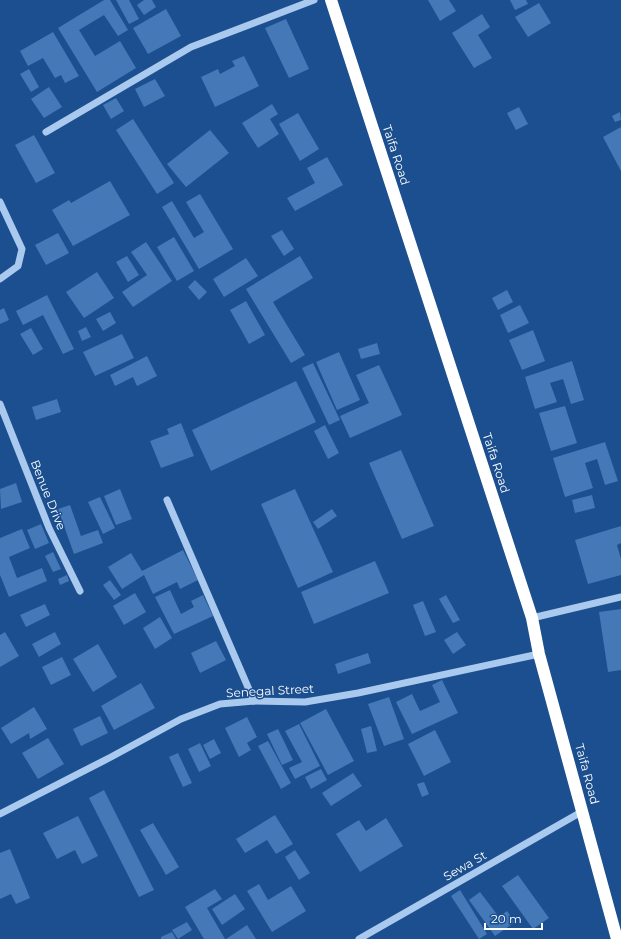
<svg xmlns="http://www.w3.org/2000/svg" width="621" height="939" viewBox="0 0 621 939" font-family="Montserrat,sans-serif">
  <rect width="100%" height="100%" fill="#1b4f8f"/>
  <g fill="#4478b7">
    <polygon points="104,0 110,0 128,30 118,36 104,15 79,30 95,56 120,41 136,68 97,92 58,28"/>
    <polygon points="116,0 129,0 139,19 129,24"/>
    <polygon points="144,0 152,0 156,7 144,15 137,5"/>
    <polygon points="428,0 449,0 456,11 440,21"/>
    <polygon points="510,0 526,0 528,4 515,10"/>
    <polygon points="539,3 551,23 528,37 515,17"/>
    <polygon points="166,9 181,36 148,54 133,28"/>
    <polygon points="482,14 490,27 478,35 492,58 474,68 452,33"/>
    <polygon points="286,19 309,69 289,78 265,28"/>
    <polygon points="53,32 79,76 65,83 61,75 55,78 43,58 28,66 20,51"/>
    <polygon points="244,56 259,86 215,107 201,77 218,69 220,74 235,66 232,61"/>
    <polygon points="29,69 39,87 31,92 20,74"/>
    <polygon points="155,79 165,96 144,107 135,89"/>
    <polygon points="49,87 62,107 44,118 31,99"/>
    <polygon points="116,98 124,111 111,119 103,105"/>
    <polygon points="272,104 278,114 270,119 279,134 258,148 242,123"/>
    <polygon points="519,107 528,124 516,130 507,113"/>
    <polygon points="620,112 621,120 615,122 612,116"/>
    <polygon points="298,113 319,149 300,161 279,124"/>
    <polygon points="133,119 174,183 157,194 116,130"/>
    <polygon points="621,127 621,171 603,137"/>
    <polygon points="210,130 229,153 186,187 167,164"/>
    <polygon points="34,135 55,173 36,183 15,145"/>
    <polygon points="327,157 343,185 295,211 287,198 315,183 307,168"/>
    <polygon points="110,181 130,215 73,246 52,210 69,200 71,203"/>
    <polygon points="200,194 233,249 199,269 162,207 172,201 194,238 204,232 186,202"/>
    <polygon points="282,230 294,249 284,256 271,236"/>
    <polygon points="58,233 69,253 46,265 35,245"/>
    <polygon points="174,237 194,271 177,281 157,247"/>
    <polygon points="146,242 172,281 133,307 122,292 147,275 131,252"/>
    <polygon points="127,256 139,275 128,282 116,262"/>
    <polygon points="300,256 313,278 273,302 305,355 291,363 246,289"/>
    <polygon points="246,258 258,276 224,297 213,279"/>
    <polygon points="97,272 114,298 84,318 66,292"/>
    <polygon points="195,280 207,292 199,300 188,287"/>
    <polygon points="507,290 513,302 498,310 492,298"/>
    <polygon points="47,295 74,349 63,354 43,315 23,325 16,311"/>
    <polygon points="246,301 265,335 249,344 230,310"/>
    <polygon points="520,305 529,323 508,333 500,315"/>
    <polygon points="4,308 9,320 0,324 0,310"/>
    <polygon points="110,312 116,323 103,331 96,319"/>
    <polygon points="86,327 91,337 82,341 78,331"/>
    <polygon points="31,328 43,349 33,355 20,334"/>
    <polygon points="533,330 545,361 522,370 509,340"/>
    <polygon points="122,334 134,358 95,376 83,352"/>
    <polygon points="377,343 380,354 361,359 358,349"/>
    <polygon points="339,352 360,400 337,410 316,362"/>
    <polygon points="147,356 157,376 137,386 133,377 115,386 110,375"/>
    <polygon points="572,361 584,400 571,404 563,379 550,383 557,402 535,409 525,377"/>
    <polygon points="313,363 340,420 329,425 302,368"/>
    <polygon points="379,365 402,415 350,438 340,416 369,403 356,375"/>
    <polygon points="296,381 316,422 211,471 192,430"/>
    <polygon points="57,399 61,412 36,420 32,407"/>
    <polygon points="565,406 577,443 551,451 539,413"/>
    <polygon points="181,423 194,456 161,468 150,441 169,434 167,429"/>
    <polygon points="325,425 339,453 328,459 314,431"/>
    <polygon points="605,442 618,481 605,485 597,459 585,463 593,488 565,497 553,458"/>
    <polygon points="401,450 434,526 402,539 369,463"/>
    <polygon points="16,483 22,502 1,509 0,489"/>
    <polygon points="120,489 132,519 116,525 104,496"/>
    <polygon points="295,489 333,572 298,588 261,504"/>
    <polygon points="592,495 595,508 575,513 572,500"/>
    <polygon points="100,497 115,528 103,534 88,502"/>
    <polygon points="70,505 81,536 98,530 103,543 74,554 58,509"/>
    <polygon points="332,509 337,516 318,529 313,522"/>
    <polygon points="41,524 49,543 35,549 27,530"/>
    <polygon points="621,526 621,543 617,545 621,559 621,575 588,584 575,540"/>
    <polygon points="22,529 30,548 9,557 17,578 42,568 47,581 9,597 0,575 0,538"/>
    <polygon points="183,550 198,580 180,589 177,582 153,594 144,575 122,589 108,567 131,553 142,571"/>
    <polygon points="53,552 61,569 53,572 45,556"/>
    <polygon points="375,561 389,593 314,624 301,592"/>
    <polygon points="67,575 69,581 60,585 58,579"/>
    <polygon points="110,580 121,595 114,600 103,585"/>
    <polygon points="170,590 181,614 194,607 191,601 203,595 213,616 174,634 155,597"/>
    <polygon points="135,593 146,612 124,625 113,606"/>
    <polygon points="446,595 460,620 453,623 439,599"/>
    <polygon points="423,601 436,632 425,636 413,605"/>
    <polygon points="45,604 50,615 26,627 20,615"/>
    <polygon points="621,609 621,670 608,672 599,612"/>
    <polygon points="160,617 172,638 155,649 143,628"/>
    <polygon points="5,632 19,656 0,667 0,635"/>
    <polygon points="55,632 61,644 39,657 32,644"/>
    <polygon points="457,632 466,645 453,654 444,640"/>
    <polygon points="216,641 226,660 200,673 191,653"/>
    <polygon points="98,644 117,677 93,692 73,659"/>
    <polygon points="368,653 371,663 338,674 335,664"/>
    <polygon points="62,657 71,675 51,685 42,667"/>
    <polygon points="442,680 458,713 412,734 396,702 412,694 420,711 440,702 432,685"/>
    <polygon points="141,683 155,708 114,730 101,706"/>
    <polygon points="389,697 404,739 384,746 368,704"/>
    <polygon points="34,707 47,729 30,739 29,733 11,744 1,728"/>
    <polygon points="326,709 354,761 328,775 300,723"/>
    <polygon points="100,716 108,733 81,746 73,729"/>
    <polygon points="247,717 257,737 247,743 251,750 239,757 225,728"/>
    <polygon points="299,724 320,766 295,779 289,768 302,762 285,731"/>
    <polygon points="371,726 377,751 367,753 361,729"/>
    <polygon points="278,729 293,760 282,765 267,734"/>
    <polygon points="435,730 451,762 424,776 408,744"/>
    <polygon points="48,738 64,764 38,779 22,753"/>
    <polygon points="214,739 221,753 210,759 203,745"/>
    <polygon points="268,741 291,783 281,789 258,746"/>
    <polygon points="200,743 211,766 199,772 188,749"/>
    <polygon points="178,753 192,783 183,787 169,757"/>
    <polygon points="321,769 327,780 311,789 305,777"/>
    <polygon points="353,773 362,786 331,806 322,793"/>
    <polygon points="424,782 429,794 422,797 417,784"/>
    <polygon points="104,790 154,890 139,897 89,798"/>
    <polygon points="275,815 293,844 276,854 267,840 245,853 236,839"/>
    <polygon points="78,816 98,856 82,864 75,850 57,859 43,833"/>
    <polygon points="386,818 403,846 360,872 336,834 359,820 366,831"/>
    <polygon points="153,823 179,867 166,875 140,830"/>
    <polygon points="10,849 30,898 16,904 11,894 0,899 0,853"/>
    <polygon points="295,850 310,873 299,880 285,857"/>
    <polygon points="518,875 549,918 533,929 502,886"/>
    <polygon points="259,884 268,900 291,886 306,911 272,932 247,891"/>
    <polygon points="215,889 222,899 207,908 225,939 204,939 185,907"/>
    <polygon points="460,890 487,934 479,939 451,896"/>
    <polygon points="480,892 499,917 507,911 515,922 495,936 469,900"/>
    <polygon points="235,894 245,909 222,925 212,909"/>
    <polygon points="187,922 192,930 178,939 172,930"/>
    <polygon points="247,925 256,939 226,939"/>
    <polygon points="172,932 176,939 161,939 161,937"/>
  </g>
  <g fill="none" stroke-linecap="round" stroke-linejoin="round">
    <g stroke="#a9c9ee" stroke-width="7">
      <polyline points="46,132 191,47 314,0"/>
      <polyline points="0,202 22,249 18,266 0,279"/>
      <polyline points="0,404 49,528 80,591"/>
      <polyline points="167,500 254,701"/>
      <polyline points="532,618 621,597"/>
      <polyline points="0,814 111,757 181,719 220,704 254,701 305,702 358,693 539,654"/>
      <polyline points="359,939 583,811"/>
    </g>
    <polyline stroke="#fff" stroke-width="12" points="331,0 532,618 539,654 617,939"/>
  </g>
  <g text-anchor="middle" stroke-width="3" stroke-linejoin="round" paint-order="stroke">
    <g font-size="12" fill="#fff" stroke="#1b4f8f">
      <text transform="translate(396 155) rotate(72)" y="4">Taifa Road</text>
      <text transform="translate(496 463) rotate(72)" y="4">Taifa Road</text>
      <text transform="translate(48 495) rotate(68)" y="4">Benue Drive</text>
      <text transform="translate(270 691) rotate(-3)" y="4">Senegal Street</text>
      <text transform="translate(587 774) rotate(75)" y="4">Taifa Road</text>
      <text transform="translate(465 866) rotate(-30)" y="4">Sewa St</text>
    </g>
  </g>
  <path d="M485 923v6h57v-6" fill="none" stroke="#ffffff" stroke-width="2"/>
  <text x="491" y="923" font-size="12" fill="#ffffff" stroke="#1b4f8f" stroke-width="3" paint-order="stroke">20 m</text>
</svg>
